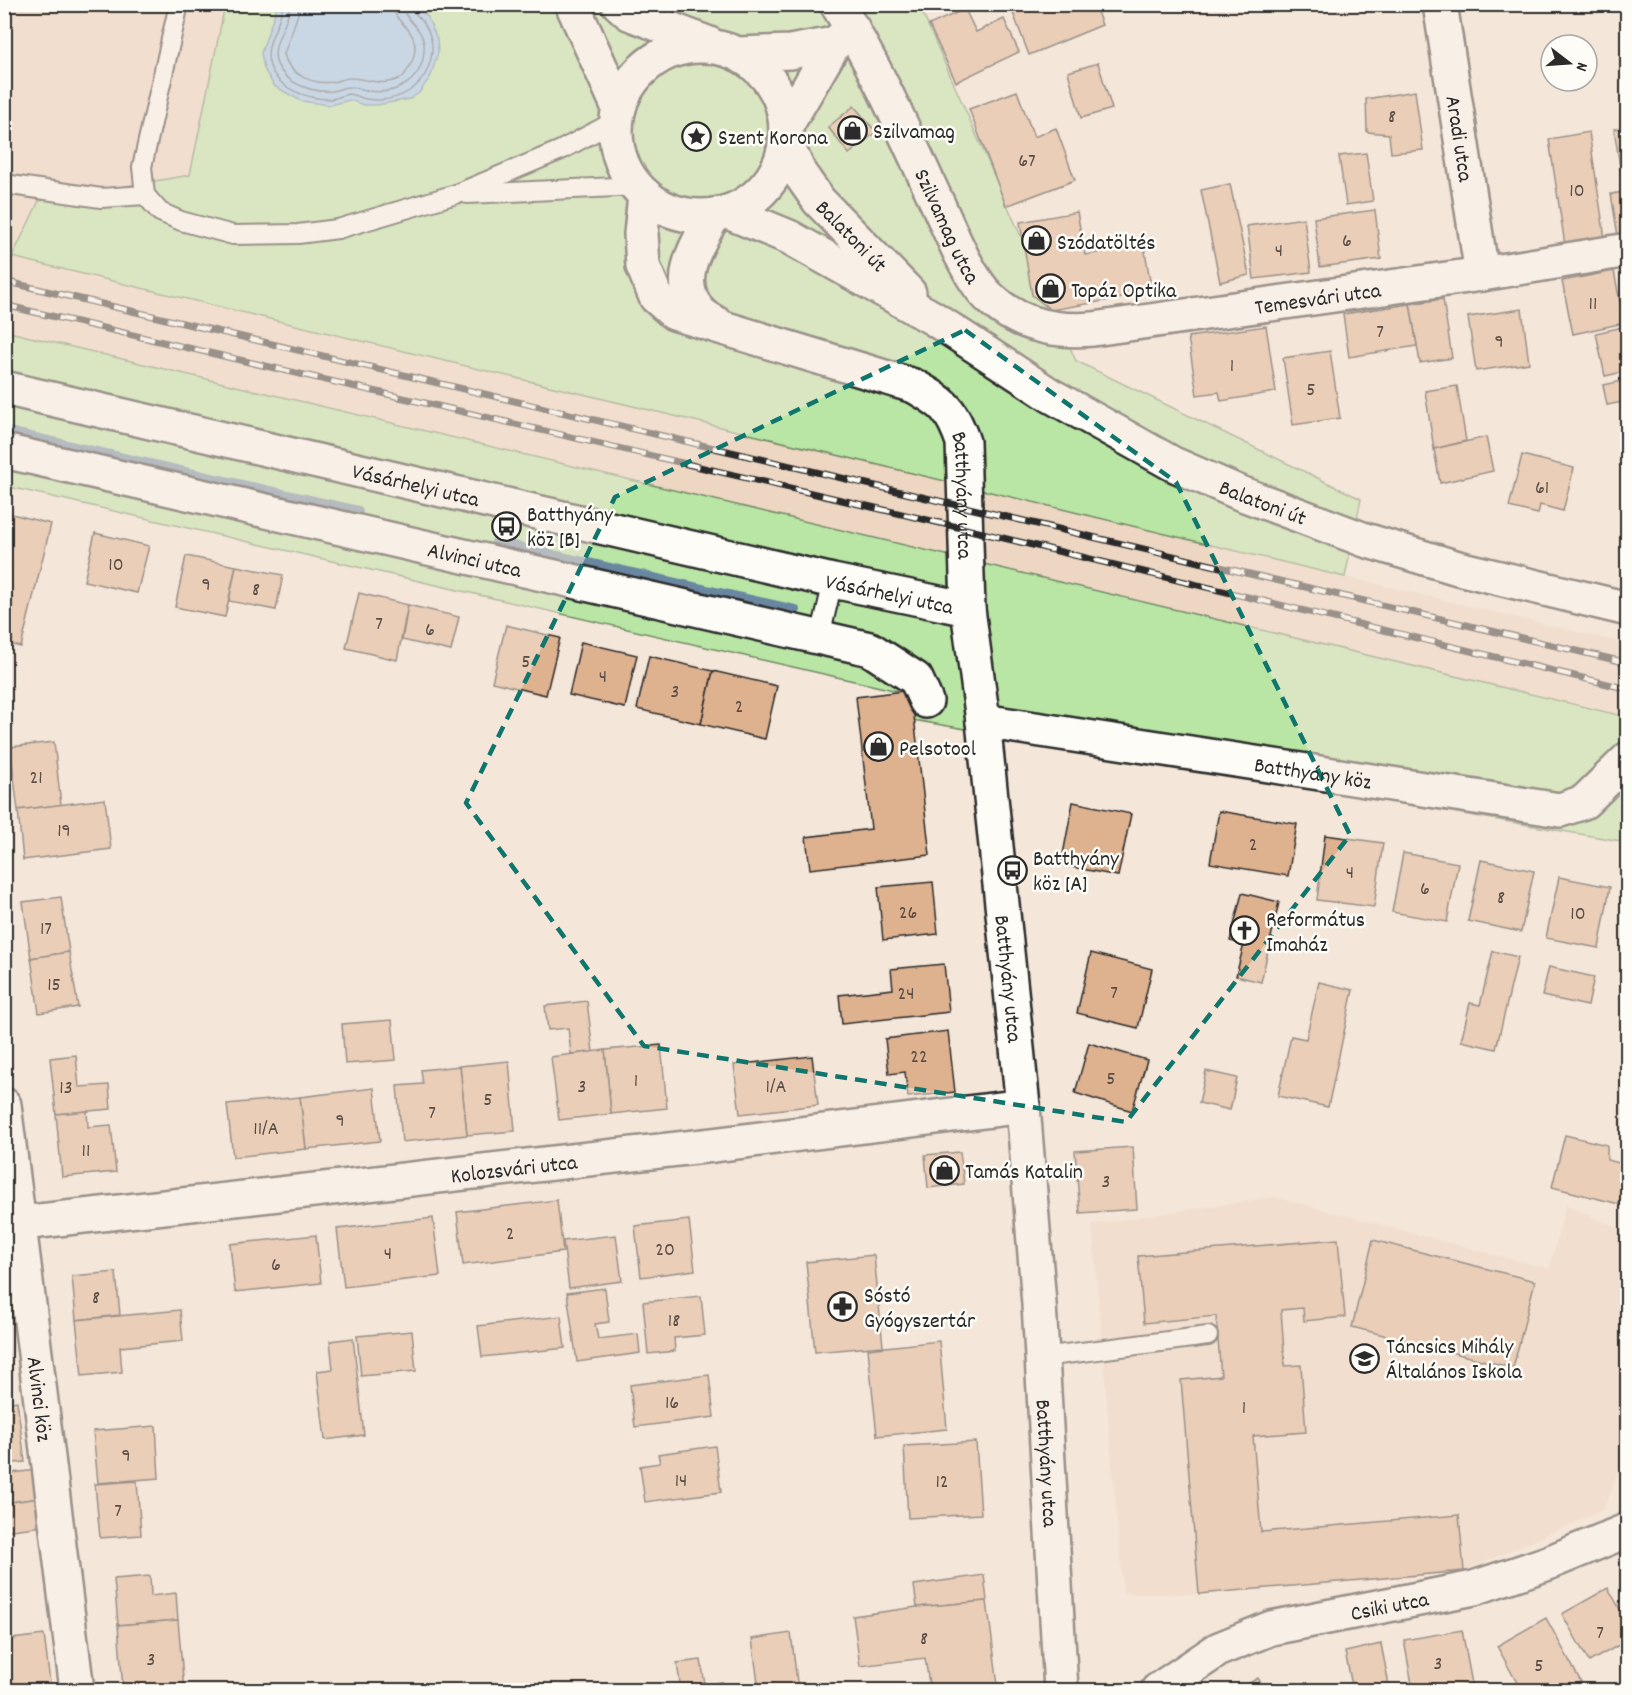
<svg xmlns="http://www.w3.org/2000/svg" width="1632" height="1695" viewBox="0 0 1632 1695" font-family="Dekko,sans-serif">
  <rect width="100%" height="100%" fill="#f4e6d8"/>
  <filter id="ink" filterUnits="userSpaceOnUse"><feTurbulence type="fractalNoise" baseFrequency=".0167" numOctaves="2"/><feDisplacementMap in="SourceGraphic" scale="12" xChannelSelector="R" yChannelSelector="G"/><feConvolveMatrix kernelMatrix="1 2 1 2 8 2 1 2 1" color-interpolation-filters="sRGB"/></filter>
  <g filter="url(#ink)">
    <g fill="#edd6c2">
      <polygon points="5,5 225,5 190,175 39,201 13,257 1627,644 1627,717 5,331"/>
      <polygon points="1275,1197 1549,1269 1566,1205 1627,1232 1627,1448 1603,1510 1464,1571 1199,1594 1123,1593 1092,1224"/>
    </g>
    <g fill="#b9e6a4" stroke="#728868" stroke-width="1.5">
      <polygon points="225,5 919,5 1076,361 1361,499 1345,577 12,257 39,201 190,175"/>
      <polygon points="5,331 1627,717 1627,842 913,720 906,693 5,486"/>
    </g>
    <polygon fill="#96c4f0" stroke="#6b87a1" stroke-width="1.5" points="278,4 413,5 427,16 437,39 438,52 431,76 419,93 410,99 377,105 364,105 350,100 330,105 301,101 274,86 264,69 261,53"/>
    <g fill="none" stroke-linecap="round" stroke-linejoin="round">
      <g stroke="#56687a" stroke-width="1.5">
        <path d="M283 4C281 25 262 45 270 66 278 89 307 99 330 99 337 99 342 95 348 94 354 94 360 98 366 99 399 104 428 87 432 52 433 42 429 30 423 22 419 15 411 13 410 4"/>
        <path d="M290 4C289 23 271 43 276 61 283 83 312 93 333 91 339 90 344 86 350 87 356 87 362 91 368 91 397 95 421 82 424 52 427 27 403 22 402 4"/>
        <path d="M299 4 298 14 284 54C288 74 313 85 333 82 340 81 345 77 352 78 371 79 381 88 403 77 412 64 421 48 410 32 403 22 394 19 393 4"/>
      </g>
      <g stroke="#6b87a1" stroke-width="10">
        <polyline points="4,431 358,511"/>
        <polyline points="496,542 795,610"/>
      </g>
    </g>
    <g fill="#deb18f" stroke="#2b2b2b" stroke-width="1.5">
      <polygon points="1033,4 1094,4 1102,25 1029,55 1013,13"/>
      <polygon points="1367,4 1396,4 1368,10"/>
      <polygon points="965,9 976,32 1004,19 1019,52 956,82 929,25"/>
      <polygon points="1098,63 1112,109 1081,118 1068,72"/>
      <polygon points="1017,91 1034,137 1056,128 1075,180 1006,206 969,109"/>
      <polygon points="1415,91 1423,150 1391,153 1389,134 1367,132 1366,99"/>
      <polygon points="854,106 876,132 849,154 828,127"/>
      <polygon points="1628,127 1628,234 1618,236 1611,194 1624,192 1614,129"/>
      <polygon points="1589,132 1605,239 1565,245 1549,139"/>
      <polygon points="1366,153 1373,201 1346,205 1339,156"/>
      <polygon points="1230,184 1249,275 1220,282 1201,190"/>
      <polygon points="1375,210 1381,259 1320,267 1314,218"/>
      <polygon points="1077,212 1085,255 1144,245 1152,293 1051,310 1032,295 1020,222"/>
      <polygon points="1304,218 1311,272 1254,279 1247,226"/>
      <polygon points="1614,271 1624,323 1573,334 1562,281"/>
      <polygon points="1443,299 1452,358 1420,363 1410,304"/>
      <polygon points="1410,304 1417,346 1349,357 1343,314"/>
      <polygon points="1522,309 1529,363 1476,371 1468,317"/>
      <polygon points="1266,326 1276,392 1221,401 1219,392 1197,395 1188,337"/>
      <polygon points="1623,327 1628,351 1628,371 1605,376 1596,333"/>
      <polygon points="1330,351 1340,418 1293,425 1283,358"/>
      <polygon points="1628,380 1628,401 1607,405 1603,385"/>
      <polygon points="1457,386 1466,441 1434,449 1425,391"/>
      <polygon points="1486,437 1493,471 1440,483 1434,449"/>
      <polygon points="1522,455 1574,468 1563,511 1540,505 1538,514 1509,507"/>
      <polygon points="4,512 51,524 21,647 4,643 4,586 10,562 4,560"/>
      <polygon points="95,533 149,546 137,593 84,581"/>
      <polygon points="186,556 236,566 225,617 175,607"/>
      <polygon points="236,566 283,575 276,610 229,601"/>
      <polygon points="359,593 408,605 397,660 346,648"/>
      <polygon points="408,605 459,617 451,651 402,640"/>
      <polygon points="506,625 560,638 546,695 492,682"/>
      <polygon points="581,642 637,655 625,708 569,695"/>
      <polygon points="649,656 713,671 701,724 637,709"/>
      <polygon points="713,671 777,686 765,739 701,724"/>
      <polygon points="911,690 930,855 810,869 806,837 871,829 856,697"/>
      <polygon points="54,742 61,805 18,810 10,747"/>
      <polygon points="105,799 111,849 23,860 18,810"/>
      <polygon points="1073,802 1131,814 1118,876 1061,865"/>
      <polygon points="1219,811 1297,824 1288,876 1210,863"/>
      <polygon points="1325,835 1383,843 1374,907 1317,900"/>
      <polygon points="1403,853 1458,863 1447,922 1392,912"/>
      <polygon points="1481,860 1534,871 1521,932 1468,921"/>
      <polygon points="1559,877 1610,887 1599,948 1546,938"/>
      <polygon points="933,882 938,934 883,940 878,887"/>
      <polygon points="1242,893 1279,902 1261,982 1236,976 1244,944 1230,941"/>
      <polygon points="61,897 69,952 31,958 23,902"/>
      <polygon points="1493,951 1518,957 1496,1049 1461,1041 1470,1003 1480,1005"/>
      <polygon points="69,952 78,1007 39,1013 31,958"/>
      <polygon points="1091,953 1152,969 1138,1028 1077,1013"/>
      <polygon points="944,964 949,1012 842,1024 839,995 893,989 891,969"/>
      <polygon points="1549,967 1594,977 1588,1006 1542,996"/>
      <polygon points="1319,982 1353,990 1328,1107 1278,1096 1291,1036 1306,1039"/>
      <polygon points="587,1001 593,1052 571,1054 568,1028 548,1030 545,1006"/>
      <polygon points="392,1020 396,1060 345,1064 342,1024"/>
      <polygon points="948,1031 955,1092 908,1097 905,1072 889,1074 885,1039"/>
      <polygon points="1089,1043 1147,1060 1132,1111 1075,1093"/>
      <polygon points="661,1045 667,1108 611,1114 605,1050"/>
      <polygon points="605,1050 611,1114 559,1120 551,1057"/>
      <polygon points="76,1055 79,1087 109,1085 111,1109 56,1114 50,1058"/>
      <polygon points="812,1056 818,1105 740,1114 734,1065"/>
      <polygon points="509,1061 515,1131 467,1135 460,1066"/>
      <polygon points="460,1066 467,1135 402,1142 397,1086 423,1084 421,1070"/>
      <polygon points="1206,1071 1237,1078 1230,1110 1199,1103"/>
      <polygon points="374,1088 380,1141 306,1149 300,1097"/>
      <polygon points="300,1097 306,1149 233,1157 227,1104"/>
      <polygon points="87,1111 88,1127 111,1125 116,1172 62,1177 56,1114"/>
      <polygon points="1565,1135 1607,1145 1607,1160 1628,1165 1628,1187 1623,1205 1552,1187"/>
      <polygon points="1133,1147 1137,1209 1080,1213 1075,1151"/>
      <polygon points="960,1152 964,1184 928,1188 925,1155"/>
      <polygon points="557,1200 563,1252 463,1265 457,1212"/>
      <polygon points="433,1218 440,1276 344,1287 337,1229"/>
      <polygon points="689,1220 695,1270 641,1277 635,1226"/>
      <polygon points="316,1235 321,1283 235,1292 230,1244"/>
      <polygon points="616,1235 622,1281 569,1288 563,1241"/>
      <polygon points="1338,1239 1345,1317 1304,1321 1303,1308 1281,1310 1285,1366 1301,1365 1306,1432 1253,1436 1261,1532 1459,1515 1464,1571 1199,1594 1181,1380 1221,1376 1216,1316 1144,1323 1138,1256"/>
      <polygon points="1373,1240 1535,1281 1513,1368 1352,1327"/>
      <polygon points="874,1255 883,1346 815,1352 806,1262"/>
      <polygon points="116,1272 120,1315 76,1320 72,1276"/>
      <polygon points="605,1288 609,1322 595,1324 598,1339 638,1334 640,1353 577,1362 567,1293"/>
      <polygon points="701,1296 705,1335 674,1338 675,1351 648,1354 643,1302"/>
      <polygon points="180,1310 183,1341 120,1347 122,1372 82,1376 76,1320"/>
      <polygon points="561,1316 565,1348 482,1357 478,1326"/>
      <polygon points="4,1321 9,1363 4,1364"/>
      <polygon points="412,1331 416,1371 361,1376 357,1336"/>
      <polygon points="353,1338 364,1435 325,1440 317,1371 333,1369 330,1341"/>
      <polygon points="939,1341 947,1429 877,1436 868,1349"/>
      <polygon points="709,1375 714,1417 635,1427 630,1385"/>
      <polygon points="17,1401 25,1462 4,1464 4,1403"/>
      <polygon points="156,1426 159,1478 98,1483 93,1431"/>
      <polygon points="976,1442 981,1514 908,1518 904,1446"/>
      <polygon points="715,1446 721,1492 645,1502 640,1466 660,1463 658,1454"/>
      <polygon points="36,1470 40,1498 4,1503 4,1474"/>
      <polygon points="137,1481 141,1535 100,1538 95,1484"/>
      <polygon points="40,1498 43,1526 4,1531 4,1503"/>
      <polygon points="984,1575 987,1601 917,1607 914,1585"/>
      <polygon points="150,1576 151,1596 176,1593 178,1620 118,1625 114,1579"/>
      <polygon points="1608,1588 1628,1623 1628,1640 1589,1662 1562,1614"/>
      <polygon points="987,1601 998,1685 960,1690 930,1690 925,1658 860,1666 853,1616 917,1607"/>
      <polygon points="1546,1618 1581,1682 1565,1690 1521,1690 1497,1646"/>
      <polygon points="178,1620 184,1690 123,1690 118,1625"/>
      <polygon points="1462,1630 1472,1684 1435,1690 1413,1690 1404,1640"/>
      <polygon points="791,1633 798,1690 759,1690 752,1639"/>
      <polygon points="44,1635 51,1690 8,1690 4,1640"/>
      <polygon points="1381,1644 1390,1690 1353,1690 1345,1652"/>
      <polygon points="701,1660 705,1685 722,1682 723,1690 681,1690 677,1663"/>
      <polygon points="1258,1678 1265,1690 1237,1690"/>
    </g>
    <g fill="none" stroke-linecap="round" stroke-linejoin="round">
      <defs>
        <g id="service">
          <polyline points="179,4 142,167 145,195 160,212 181,221 233,235 298,234 338,229 456,194 561,150 617,120"/>
          <polyline points="4,184 101,198 145,195"/>
          <polyline points="467,194 637,186"/>
          <polyline points="820,637 833,581"/>
          <polyline points="1042,1357 1208,1336"/>
        </g>
        <g id="minor">
          <path id="s1" d="M837 4C875 65 904 131 934 196 948 225 968 279 991 299 1020 326 1056 332 1093 329L1482 274 1628 250"/>
          <path id="s2" d="M1440 4 1482 274"/>
          <polyline points="738,54 790,52 834,44"/>
          <polyline points="786,126 834,44 853,29"/>
          <path id="s3" d="M4 451 870 649 916 679 926 701"/>
          <path id="s4" d="M983 721 1560 810 1584 802 1628 759"/>
          <path id="s5" d="M4 1105 77 1690"/>
          <path id="s6" d="M4 1225 713 1145 1023 1106"/>
          <path id="s7" d="M1158 1690 1219 1649 1271 1628 1474 1588 1548 1563 1628 1530"/>
        </g>
        <g id="tertiary">
          <path id="s8" d="M645 195 641 234 643 266 656 297 674 313 914 386C944 403 951 408 963 442L968 609 983 721 1023 1106 1039 1304 1061 1690"/>
          <path d="M714 215C698 243 673 279 698 310 702 316 711 320 717 324"/>
          <path id="s9" d="M4 388 833 581 968 609"/>
        </g>
        <g id="secondary">
          <polyline points="572,4 619,108"/>
          <polyline points="619,4 629,13 709,44"/>
          <circle cx="701" cy="131" r="85"/>
          <path id="s10" d="M785 141 800 174 819 201 909 293"/>
          <path id="s11" d="M728 212 789 237 933 318 1050 395 1173 464 1240 493 1365 540 1458 568 1628 609"/>
        </g>
      </defs>
      <use href="#service" stroke="#2b2b2b" stroke-width="22"/>
      <use href="#minor" stroke="#2b2b2b" stroke-width="38"/>
      <use href="#tertiary" stroke="#2b2b2b" stroke-width="38"/>
      <use href="#secondary" stroke="#2b2b2b" stroke-width="38"/>
      <use href="#service" stroke="#fdfcf7" stroke-width="18"/>
      <use href="#minor" stroke="#fdfcf7" stroke-width="33"/>
      <use href="#tertiary" stroke="#fdfcf7" stroke-width="33"/>
      <use href="#secondary" stroke="#fdfcf7" stroke-width="33"/>
      <defs>
        <g id="rail">
          <polyline points="4,281 1628,663"/>
          <polyline points="4,305 966,529 1628,689"/>
        </g>
      </defs>
      <use href="#rail" stroke="#2b2b2b" stroke-width="7"/>
      <use href="#rail" stroke="#fdfcf7" stroke-width="4.5" stroke-dasharray="14" stroke-linecap="butt"/>
    </g>
  </g>
  <path d="M0 0H1632V1695H0ZM965 330 1176 482 1350 835 1126 1122 644 1046 466 803 615 497Z" fill="#f4e6d8" fill-opacity=".55" fill-rule="evenodd"/>
  <path fill="none" stroke="#0f766e" stroke-width="4.5" stroke-dasharray="12 8" stroke-linejoin="round" d="M965 330 1176 482 1350 835 1126 1122 644 1046 466 803 615 497Z"/>
  <defs>
    <symbol id="shop-ring" viewBox="-11 -11 22 22"><circle r="9.5" fill="#fdfcf7" stroke="#2b2b2b" stroke-width="1.5"/><path d="M-5-2.5h2.3a2.7 3.5 0 0 1 5.4 0H5L5.5 6h-11ZM-1.5-2.5h3a1.5 2.3 0 0 0-3 0Z" fill="#2b2b2b"/></symbol>
    <symbol id="sight-ring" viewBox="-11 -11 22 22"><circle r="9.5" fill="#fdfcf7" stroke="#2b2b2b" stroke-width="1.5"/><path d="M0-6L1.8-2.2L6-1.7L2.9 1.2L3.7 5.4L0 3.3L-3.7 5.4L-2.9 1.2L-6-1.7L-1.8-2.2Z" fill="#2b2b2b"/></symbol>
    <symbol id="bus-ring" viewBox="-11 -11 22 22"><circle r="9.5" fill="#fdfcf7" stroke="#2b2b2b" stroke-width="1.5"/><path d="M-5-6H5V4H4V6H2V4H-2V6H-4V4H-5ZM-3.5-4V0h7V-4ZM-3.5 1.2v1.5H-2V1.2ZM2 1.2v1.5H3.5V1.2Z" fill="#2b2b2b"/></symbol>
    <symbol id="church-ring" viewBox="-11 -11 22 22"><circle r="9.5" fill="#fdfcf7" stroke="#2b2b2b" stroke-width="1.5"/><path d="M-1.2-6h2.4v3.5h3.3v2.4h-3.3V6h-2.4V-.1h-3.3v-2.4h3.3Z" fill="#2b2b2b"/></symbol>
    <symbol id="pharmacy-ring" viewBox="-11 -11 22 22"><circle r="9.5" fill="#fdfcf7" stroke="#2b2b2b" stroke-width="1.5"/><path d="M-2-6h4v4h4v4h-4v4h-4v-4h-4v-4h4Z" fill="#2b2b2b"/></symbol>
    <symbol id="school-ring" viewBox="-11 -11 22 22"><circle r="9.5" fill="#fdfcf7" stroke="#2b2b2b" stroke-width="1.5"/><path d="M0-5L7-2L0 1L-7-2ZM-4 1L0 2.5L4 1V4Q0 6-4 4Z" fill="#2b2b2b"/></symbol>
  </defs>
  <g fill-rule="evenodd">
    <use href="#shop-ring" x="836" y="114" width="33" height="33"/>
    <use href="#sight-ring" x="680" y="120" width="33" height="33"/>
    <use href="#shop-ring" x="1020" y="224" width="33" height="33"/>
    <use href="#shop-ring" x="1034" y="272" width="33" height="33"/>
    <use href="#bus-ring" x="490" y="510" width="33" height="33"/>
    <use href="#shop-ring" x="862" y="730" width="33" height="33"/>
    <use href="#bus-ring" x="996" y="854" width="33" height="33"/>
    <use href="#church-ring" x="1228" y="914" width="33" height="33"/>
    <use href="#shop-ring" x="928" y="1154" width="33" height="33"/>
    <use href="#pharmacy-ring" x="826" y="1290" width="33" height="33"/>
    <use href="#school-ring" x="1348" y="1342" width="33" height="33"/>
  </g>
  <g text-anchor="middle" stroke-width="5" stroke-linejoin="round" paint-order="stroke">
    <g font-size="20" fill="#584c44">
      <text x="1392" y="122">8</text>
      <text x="1027" y="166">67</text>
      <text x="1577" y="196">10</text>
      <text x="1347" y="246">6</text>
      <text x="1279" y="256">4</text>
      <text x="1593" y="309">11</text>
      <text x="1380" y="337">7</text>
      <text x="1499" y="347">9</text>
      <text x="1232" y="371">1</text>
      <text x="1311" y="395">5</text>
      <text x="1542" y="493">61</text>
      <text x="116" y="570">10</text>
      <text x="206" y="590">9</text>
      <text x="256" y="595">8</text>
      <text x="379" y="629">7</text>
      <text x="430" y="635">6</text>
      <text x="526" y="667">5</text>
      <text x="603" y="682">4</text>
      <text x="675" y="697">3</text>
      <text x="739" y="712">2</text>
      <text x="36" y="783">21</text>
      <text x="64" y="836">19</text>
      <text x="1253" y="850">2</text>
      <text x="1350" y="878">4</text>
      <text x="1425" y="894">6</text>
      <text x="1501" y="903">8</text>
      <text x="908" y="918">26</text>
      <text x="1578" y="919">10</text>
      <text x="46" y="934">17</text>
      <text x="54" y="990">15</text>
      <text x="1114" y="998">7</text>
      <text x="906" y="999">24</text>
      <text x="919" y="1062">22</text>
      <text x="1111" y="1084">5</text>
      <text x="636" y="1086">1</text>
      <text x="582" y="1092">3</text>
      <text x="776" y="1092">1/A</text>
      <text x="66" y="1093">13</text>
      <text x="488" y="1105">5</text>
      <text x="432" y="1118">7</text>
      <text x="340" y="1126">9</text>
      <text x="266" y="1134">11/A</text>
      <text x="86" y="1156">11</text>
      <text x="1106" y="1187">3</text>
      <text x="510" y="1239">2</text>
      <text x="665" y="1255">20</text>
      <text x="388" y="1259">4</text>
      <text x="276" y="1270">6</text>
      <text x="96" y="1303">8</text>
      <text x="674" y="1326">18</text>
      <text x="672" y="1408">16</text>
      <text x="1244" y="1413">1</text>
      <text x="126" y="1461">9</text>
      <text x="681" y="1486">14</text>
      <text x="942" y="1487">12</text>
      <text x="118" y="1516">7</text>
      <text x="1600" y="1638">7</text>
      <text x="924" y="1644">8</text>
      <text x="151" y="1665">3</text>
      <text x="1438" y="1669">3</text>
      <text x="1539" y="1671">5</text>
    </g>
    <g font-size="22" fill="#2b2b2b" stroke="#fdfcf7" text-anchor="start">
      <text x="873" y="138">Szilvamag</text>
      <text x="718" y="144">Szent Korona</text>
      <text x="1057" y="249">Szódatöltés</text>
      <text x="1071" y="297">Topáz Optika</text>
      <text x="527" y="521">Batthyány<tspan x="527" dy="25">köz [B]</tspan></text>
      <text x="899" y="755">Pelsotool</text>
      <text x="1033" y="865">Batthyány<tspan x="1033" dy="25">köz [A]</tspan></text>
      <text x="1266" y="926">Református<tspan x="1266" dy="25">Imaház</tspan></text>
      <text x="965" y="1178">Tamás Katalin</text>
      <text x="864" y="1302">Sóstó<tspan x="864" dy="25">Gyógyszertár</tspan></text>
      <text x="1386" y="1353">Táncsics Mihály<tspan x="1386" dy="25">Általános Iskola</tspan></text>
    </g>
    <g font-size="22" fill="#2b2b2b" stroke="#fdfcf7">
      <text dy="8" stroke="none"><textPath href="#s2" startOffset="136">Aradi utca</textPath></text>
      <text dy="8" stroke="none"><textPath href="#s1" startOffset="248">Szilvamag utca</textPath></text>
      <text dy="8" stroke="none"><textPath href="#s10" startOffset="117">Balatoni út</textPath></text>
      <text dy="8" stroke="none"><textPath href="#s1" startOffset="670">Temesvári utca</textPath></text>
      <text dy="8" stroke="none"><textPath href="#s9" startOffset="423">Vásárhelyi utca</textPath></text>
      <text dy="8" stroke="none"><textPath href="#s8" startOffset="510">Batthyány utca</textPath></text>
      <text dy="8" stroke="none"><textPath href="#s11" startOffset="610">Balatoni út</textPath></text>
      <text dy="8" stroke="none"><textPath href="#s3" startOffset="483">Alvinci utca</textPath></text>
      <text dy="8" stroke="none"><textPath href="#s9" startOffset="909">Vásárhelyi utca</textPath></text>
      <text dy="8" stroke="none"><textPath href="#s4" startOffset="334">Batthyány köz</textPath></text>
      <text dy="8" stroke="none"><textPath href="#s8" startOffset="996">Batthyány utca</textPath></text>
      <text dy="8" stroke="none"><textPath href="#s6" startOffset="513">Kolozsvári utca</textPath></text>
      <text dy="8" stroke="none"><textPath href="#s5" startOffset="296">Alvinci köz</textPath></text>
      <text dy="8" stroke="none"><textPath href="#s8" startOffset="1482">Batthyány utca</textPath></text>
      <text dy="8" stroke="none"><textPath href="#s7" startOffset="250">Csiki utca</textPath></text>
    </g>
  </g>
  <rect width="1632" height="1695" fill="none" stroke="#fdfcf7" stroke-width="24"/>
  <rect x="12" y="12" width="1608" height="1671" fill="none" stroke="#2b2b2b" stroke-width="2" filter="url(#ink)"/>
  <g transform="translate(1569 63) rotate(107)"><circle r="28" fill="#fdfcf7" stroke="#a9a8a5" stroke-width="1.5"/>
  <path d="M0-4.5L10 22L0 15L-10 22Z" fill="#2b2b2b"/>
  <text y="-9" font-size="16" font-weight="bold" text-anchor="middle" fill="#2b2b2b">N</text>
  </g>
</svg>
